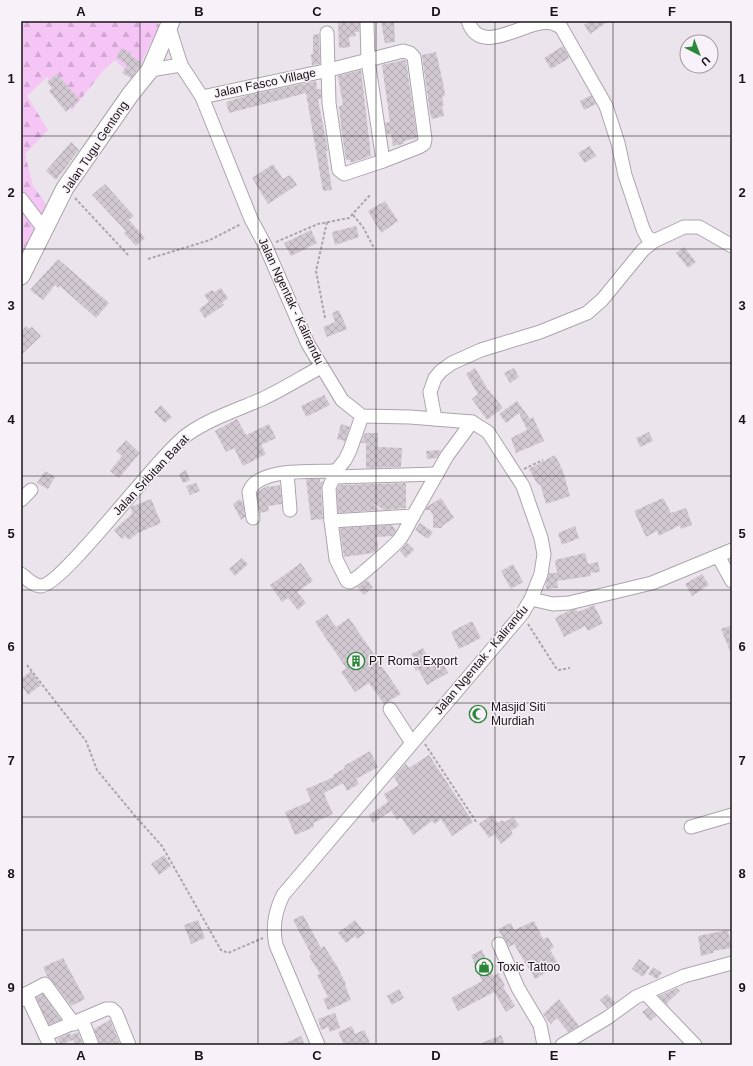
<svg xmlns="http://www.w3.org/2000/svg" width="753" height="1066" viewBox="0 0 753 1066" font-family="Arial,sans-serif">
  <defs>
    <pattern id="forest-firs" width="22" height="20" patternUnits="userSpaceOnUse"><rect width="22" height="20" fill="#f4c5f5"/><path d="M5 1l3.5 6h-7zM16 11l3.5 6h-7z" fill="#d0a8d1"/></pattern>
    <pattern id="building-cross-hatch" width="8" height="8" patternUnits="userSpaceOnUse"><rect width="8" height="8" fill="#d1c8d1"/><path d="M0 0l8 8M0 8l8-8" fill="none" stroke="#b3abb3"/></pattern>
  </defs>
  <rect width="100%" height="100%" fill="#ece4ec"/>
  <polygon fill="url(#forest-firs)" points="21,21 155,21 164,29 143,71 153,38 134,78 115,60 103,71 72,110 47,77 27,96 48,130 25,154 33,186 51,211 21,268"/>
  <g fill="url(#building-cross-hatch)">
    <polygon points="350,21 360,21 359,32 355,32 356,36 349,37 350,47 339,48 338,22"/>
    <polygon points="381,21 394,21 395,42 385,43"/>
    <polygon points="590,21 609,21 590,34 584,25"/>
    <polygon points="319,34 320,64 312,65 311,54 313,54 313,35"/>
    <polygon points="563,46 569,58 551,69 544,58"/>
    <polygon points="122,48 131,53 130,55 142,63 131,78 122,73 127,65 116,57"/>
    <polygon points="436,52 443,83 445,96 442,97 444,106 442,106 444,116 432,119 430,113 422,55"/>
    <polygon points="404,60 406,61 417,138 404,141 403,144 393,146 391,134 387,135 385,123 390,122 382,65"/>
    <polygon points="361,70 371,156 351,163 350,160 346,160 341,126 339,106 343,105 338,76"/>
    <polygon points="57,74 80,100 66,112 49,91 52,88 47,82"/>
    <polygon points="316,81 317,89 321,89 321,99 318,99 328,151 326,151 332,190 323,191 306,93 229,113 226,102 249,95"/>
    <polygon points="591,95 596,104 584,110 580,101"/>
    <polygon points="71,142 79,150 56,180 46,171"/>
    <polygon points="590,146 596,156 585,163 578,153"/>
    <polygon points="273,164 283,179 290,175 297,185 268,204 252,178"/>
    <polygon points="105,184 134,216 129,220 145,238 136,246 124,233 126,231 92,195"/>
    <polygon points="385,201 398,221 381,233 368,211"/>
    <polygon points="356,226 359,237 335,245 332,232"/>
    <polygon points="311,230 317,243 291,256 284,243"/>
    <polygon points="684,247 696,262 688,268 676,253"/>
    <polygon points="58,259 109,303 96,318 60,286 58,288 55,285 43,300 30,290"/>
    <polygon points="221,288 228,298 222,303 224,305 205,318 199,309 209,302 204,295 212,290 214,292"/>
    <polygon points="339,310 347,329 327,337 323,327 335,322 332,313"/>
    <polygon points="26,326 29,329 32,327 41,336 21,355 21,332"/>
    <polygon points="475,368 487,388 503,408 487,420 472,399 478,394 466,374"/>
    <polygon points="514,368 519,377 510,383 504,373"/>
    <polygon points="324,395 330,405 306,417 301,406"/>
    <polygon points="517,401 530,419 533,417 544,441 516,453 511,438 527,430 519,413 506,423 499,414"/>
    <polygon points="161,405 172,417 165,423 154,412"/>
    <polygon points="237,419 246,435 269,424 276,438 261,445 266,454 243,466 234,448 226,452 215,431"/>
    <polygon points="341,424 350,427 345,441 337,439"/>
    <polygon points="649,432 653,441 640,447 636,438"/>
    <polygon points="365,433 378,433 378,447 402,448 401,467 366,468 366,443 361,443"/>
    <polygon points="126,440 140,453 119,478 110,471 122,456 116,451"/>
    <polygon points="441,450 437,458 427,459 426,451"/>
    <polygon points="555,455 563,471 570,496 546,504 540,484 538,485 529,469"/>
    <polygon points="186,470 190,480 183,483 179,474"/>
    <polygon points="45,471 55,477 48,489 37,483"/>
    <polygon points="306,479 320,479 320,482 323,482 321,488 323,519 311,520"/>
    <polygon points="196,483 200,491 190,495 186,486"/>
    <polygon points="406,483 406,508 384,510 375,504 374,505 379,510 338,513 337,489 339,485"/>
    <polygon points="269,485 269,487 280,485 282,504 268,506 269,511 260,513 257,494 260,490"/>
    <polygon points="441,498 454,518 442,526 442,528 433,528 433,515 430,510 425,510 428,506"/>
    <polygon points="663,498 671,513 686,508 692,525 681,529 680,525 659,536 657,531 646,537 634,511"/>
    <polygon points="151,499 161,523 138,533 129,540 125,536 122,539 114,530 132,514 131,507"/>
    <polygon points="240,499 243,503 245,517 241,520 233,504"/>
    <polygon points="420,523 433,532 428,539 415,530"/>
    <polygon points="392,525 396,530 395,533 392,536 377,537 378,549 373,553 344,557 340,528"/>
    <polygon points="575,526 579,538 562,545 558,533"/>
    <polygon points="407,543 414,550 406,558 400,551"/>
    <polygon points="585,553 588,564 598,562 600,572 590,573 591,576 557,581 558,588 546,589 546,583 549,573 557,573 555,560"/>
    <polygon points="242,558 248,564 235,576 229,569"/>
    <polygon points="301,563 313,581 297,592 306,603 298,610 288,598 282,602 270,585"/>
    <polygon points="513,564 523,582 511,589 501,571"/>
    <polygon points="702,574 709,585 692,596 685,584"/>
    <polygon points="367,580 373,587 364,595 357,587"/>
    <polygon points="594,605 603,623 588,631 585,626 564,637 555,618 568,611 576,609 578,612"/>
    <polygon points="327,614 336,627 349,618 401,694 384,704 369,683 355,692 341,672 346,668 315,622"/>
    <polygon points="472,621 481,638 459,649 451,632"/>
    <polygon points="732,625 732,656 721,629"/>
    <polygon points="423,648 430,662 439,657 448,673 427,685 418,669 416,671 412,663 415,661 411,654"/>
    <polygon points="31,671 41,685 28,695 21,685 21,679"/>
    <polygon points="370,751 378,767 356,779 359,784 347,791 343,783 326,792 324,794 333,814 313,823 314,827 295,835 285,812 311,801 306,789 334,777 333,775 345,768 344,766"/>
    <polygon points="429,755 473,822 452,836 441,819 435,824 432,821 413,835 401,817 397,820 391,811 373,823 369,815 388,802 384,794 399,785 394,777 406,763 409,768"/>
    <polygon points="492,815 498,823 502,820 505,822 513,817 519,825 511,831 513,834 501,844 494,834 489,838 479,824"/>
    <polygon points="164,855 171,866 159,875 151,864"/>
    <polygon points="303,915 321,948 324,946 337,966 346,984 345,985 351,1000 328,1010 323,999 328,997 317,975 320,974 309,956 311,954 293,920"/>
    <polygon points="198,920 205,938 191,944 184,925"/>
    <polygon points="355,920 365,933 357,939 355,936 346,943 338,933"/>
    <polygon points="534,921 543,939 548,937 554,947 550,950 559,965 535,979 514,944 509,947 498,929 511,923 514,930"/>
    <polygon points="728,930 731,948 713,951 713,953 701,956 698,936"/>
    <polygon points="482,950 493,976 498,973 505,986 503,987 515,1006 506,1012 494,992 458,1011 451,998 482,981 471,955"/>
    <polygon points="63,958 85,999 71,1006 51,979 47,976 43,967"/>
    <polygon points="639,959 650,967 643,977 632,969"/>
    <polygon points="653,967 662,973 657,979 648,974"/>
    <polygon points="677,988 680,991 667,1003 668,1006 659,996"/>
    <polygon points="399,989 404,998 392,1005 387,996"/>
    <polygon points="43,994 61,1020 49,1025 36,998"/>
    <polygon points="607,994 615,1002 607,1008 600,1000"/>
    <polygon points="559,999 579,1026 568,1032 557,1018 551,1024 543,1014"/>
    <polygon points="648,1008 656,1016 650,1021 642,1012"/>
    <polygon points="335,1013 340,1028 330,1032 328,1027 321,1030 318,1019"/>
    <polygon points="110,1020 120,1045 100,1045 94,1029"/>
    <polygon points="352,1026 355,1034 364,1030 371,1045 344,1045 338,1032"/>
    <polygon points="78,1032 83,1045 76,1045 73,1040 60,1045 57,1039 70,1033 73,1039 71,1035"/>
    <polygon points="501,1035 505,1045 477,1045"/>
    <polygon points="301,1036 305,1045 281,1045"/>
  </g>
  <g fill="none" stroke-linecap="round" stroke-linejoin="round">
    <defs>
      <g id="minor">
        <path d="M468 21C481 60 527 17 552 23 555 24 558 26 561 27L606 106 618 143 625 175 643 229 647 237 654 241 684 227H699L732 246"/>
        <path d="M169 27 181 65 202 97 251 219 265 245 308 344 342 400 362 416 410 417 472 422 488 432 523 486 541 538 544 554 541 574 531 599 522 614 283 895C275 911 272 927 276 945L318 1045"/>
        <polyline points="327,33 329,103 339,170 344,174 383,161 368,60 367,24"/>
        <polyline points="150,70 181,65"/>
        <polyline points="202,97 329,70 403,51 410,53 414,57 425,139 424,144 419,147 383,161"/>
        <polyline points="21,199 44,229"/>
        <polyline points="362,416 350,450 345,460 336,471 329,488 331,521 413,516 447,456 472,422"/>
        <polyline points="435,419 430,392 435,378 441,371 452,363 481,350 540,332 587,313 602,300 643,250 654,241"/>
        <polyline points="287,473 290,510"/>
        <polyline points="334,477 437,474"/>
        <polyline points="21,500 31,490"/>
        <path d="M253 518 249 492C257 467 314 472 336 471"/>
        <path d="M331 521 336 559 347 581 350 582C354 582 394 546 399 540 405 533 408 524 413 516"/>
        <polyline points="718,556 732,581"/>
        <path d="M21 574C26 578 34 586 41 586 63 585 159 454 188 434 211 418 237 410 262 399 282 390 302 377 321 367"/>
        <polyline points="531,599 553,604 569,603 652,583 732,550"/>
        <polyline points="390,709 412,743"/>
        <polyline points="691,827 732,815"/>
        <polyline points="499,944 518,988 540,1025 544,1045"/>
        <polyline points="645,993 695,1045"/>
        <polyline points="26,994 50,1045"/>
        <polyline points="21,1000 26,994 45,984 74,1024"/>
        <polyline points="82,1020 92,1045"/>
        <polyline points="45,1035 106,1009 112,1009 116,1013 129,1045"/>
        <polyline points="562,1045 607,1018 636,997 684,976 732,963"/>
      </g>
      <polyline id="major" points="21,276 65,188 130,95 150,70 171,21"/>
    </defs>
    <use href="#minor" stroke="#aca4ac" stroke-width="15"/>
    <use href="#major" stroke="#aca4ac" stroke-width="19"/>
    <g stroke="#aba5ab" stroke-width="2" stroke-dasharray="3 2" stroke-linecap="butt">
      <polyline points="75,198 129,256"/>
      <polyline points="353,215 363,227 374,248"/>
      <polyline points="276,242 318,224 349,218 370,195"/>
      <polyline points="148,259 210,240 241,224"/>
      <polyline points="325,318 316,271 327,222"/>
      <polyline points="524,469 543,460"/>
      <polyline points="528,624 556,668 559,670 570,668"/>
      <polyline points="27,665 86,741 97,770 135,816 162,846 221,950 228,953 263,938"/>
      <polyline points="425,744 477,823"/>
    </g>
    <use href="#minor" stroke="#fff" stroke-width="13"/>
    <use href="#major" stroke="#fff" stroke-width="17"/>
  </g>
  <path fill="none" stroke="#171417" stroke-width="1" stroke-opacity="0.55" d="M140 21V1045M258 21V1045M376 21V1045M495 21V1045M613 21V1045M21 136H732M21 249H732M21 363H732M21 476H732M21 590H732M21 703H732M21 817H732M21 930H732"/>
  <defs>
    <symbol id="building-ring" viewBox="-11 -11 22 22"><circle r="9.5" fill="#f9f1f9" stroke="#2b8738" stroke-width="1.5"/><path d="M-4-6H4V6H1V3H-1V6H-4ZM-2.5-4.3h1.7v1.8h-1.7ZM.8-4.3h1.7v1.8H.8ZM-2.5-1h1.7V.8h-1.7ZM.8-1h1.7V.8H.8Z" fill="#2b8738"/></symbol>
    <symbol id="mosque-ring" viewBox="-11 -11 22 22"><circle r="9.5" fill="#f9f1f9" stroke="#2b8738" stroke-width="1.5"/><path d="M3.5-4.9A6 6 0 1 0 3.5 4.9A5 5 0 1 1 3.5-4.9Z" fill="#2b8738"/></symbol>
    <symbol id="shop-ring" viewBox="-11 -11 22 22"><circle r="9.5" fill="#f9f1f9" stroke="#2b8738" stroke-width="1.5"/><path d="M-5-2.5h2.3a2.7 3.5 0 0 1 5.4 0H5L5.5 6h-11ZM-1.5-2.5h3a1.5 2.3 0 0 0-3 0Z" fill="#2b8738"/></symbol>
  </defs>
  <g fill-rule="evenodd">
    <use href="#building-ring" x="346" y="651" width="20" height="20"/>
    <use href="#mosque-ring" x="468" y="704" width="20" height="20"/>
    <use href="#shop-ring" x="474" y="957" width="20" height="20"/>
  </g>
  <g text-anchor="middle" stroke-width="3" stroke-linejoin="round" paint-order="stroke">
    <g font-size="12" fill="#171417" stroke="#f9f1f9">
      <text transform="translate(265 83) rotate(-12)" y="4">Jalan Fasco Village</text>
      <text transform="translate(95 147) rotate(-56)" y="4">Jalan Tugu Gentong</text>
      <text transform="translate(291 301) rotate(65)" y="4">Jalan Ngentak - Kalirandu</text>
      <text transform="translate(151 475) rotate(-47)" y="4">Jalan Sribitan Barat</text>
      <text transform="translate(481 660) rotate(-50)" y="4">Jalan Ngentak - Kalirandu</text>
    </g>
    <g font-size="12" fill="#171417" stroke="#f9f1f9" text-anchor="start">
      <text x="369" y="665">PT Roma Export</text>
      <text x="491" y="711">Masjid Siti<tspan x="491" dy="14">Murdiah</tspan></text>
      <text x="497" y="971">Toxic Tattoo</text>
    </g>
  </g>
  <rect width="753" height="1066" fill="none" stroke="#f9f1f9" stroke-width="44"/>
  <g transform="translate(699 54) rotate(138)"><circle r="19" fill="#f9f1f9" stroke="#9f999f"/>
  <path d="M0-3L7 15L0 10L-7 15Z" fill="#2b8738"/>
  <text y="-6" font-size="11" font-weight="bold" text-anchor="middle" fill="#171417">U</text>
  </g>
  <rect x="22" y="22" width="709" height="1022" fill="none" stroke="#171417" stroke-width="1.5"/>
  <g font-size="13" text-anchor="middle" font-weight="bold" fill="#171417">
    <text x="81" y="16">A</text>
    <text x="199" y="16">B</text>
    <text x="317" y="16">C</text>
    <text x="436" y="16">D</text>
    <text x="554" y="16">E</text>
    <text x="672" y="16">F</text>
    <text x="11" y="83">1</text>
    <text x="742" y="83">1</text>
    <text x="11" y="197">2</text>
    <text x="742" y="197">2</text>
    <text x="11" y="310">3</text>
    <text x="742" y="310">3</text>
    <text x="11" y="424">4</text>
    <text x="742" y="424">4</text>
    <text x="11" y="538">5</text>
    <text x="742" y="538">5</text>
    <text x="11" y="651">6</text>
    <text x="742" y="651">6</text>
    <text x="11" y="765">7</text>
    <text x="742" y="765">7</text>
    <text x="11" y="878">8</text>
    <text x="742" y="878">8</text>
    <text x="11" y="992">9</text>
    <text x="742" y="992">9</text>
    <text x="81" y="1060">A</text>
    <text x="199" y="1060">B</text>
    <text x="317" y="1060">C</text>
    <text x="436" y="1060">D</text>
    <text x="554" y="1060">E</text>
    <text x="672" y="1060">F</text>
  </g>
</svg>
